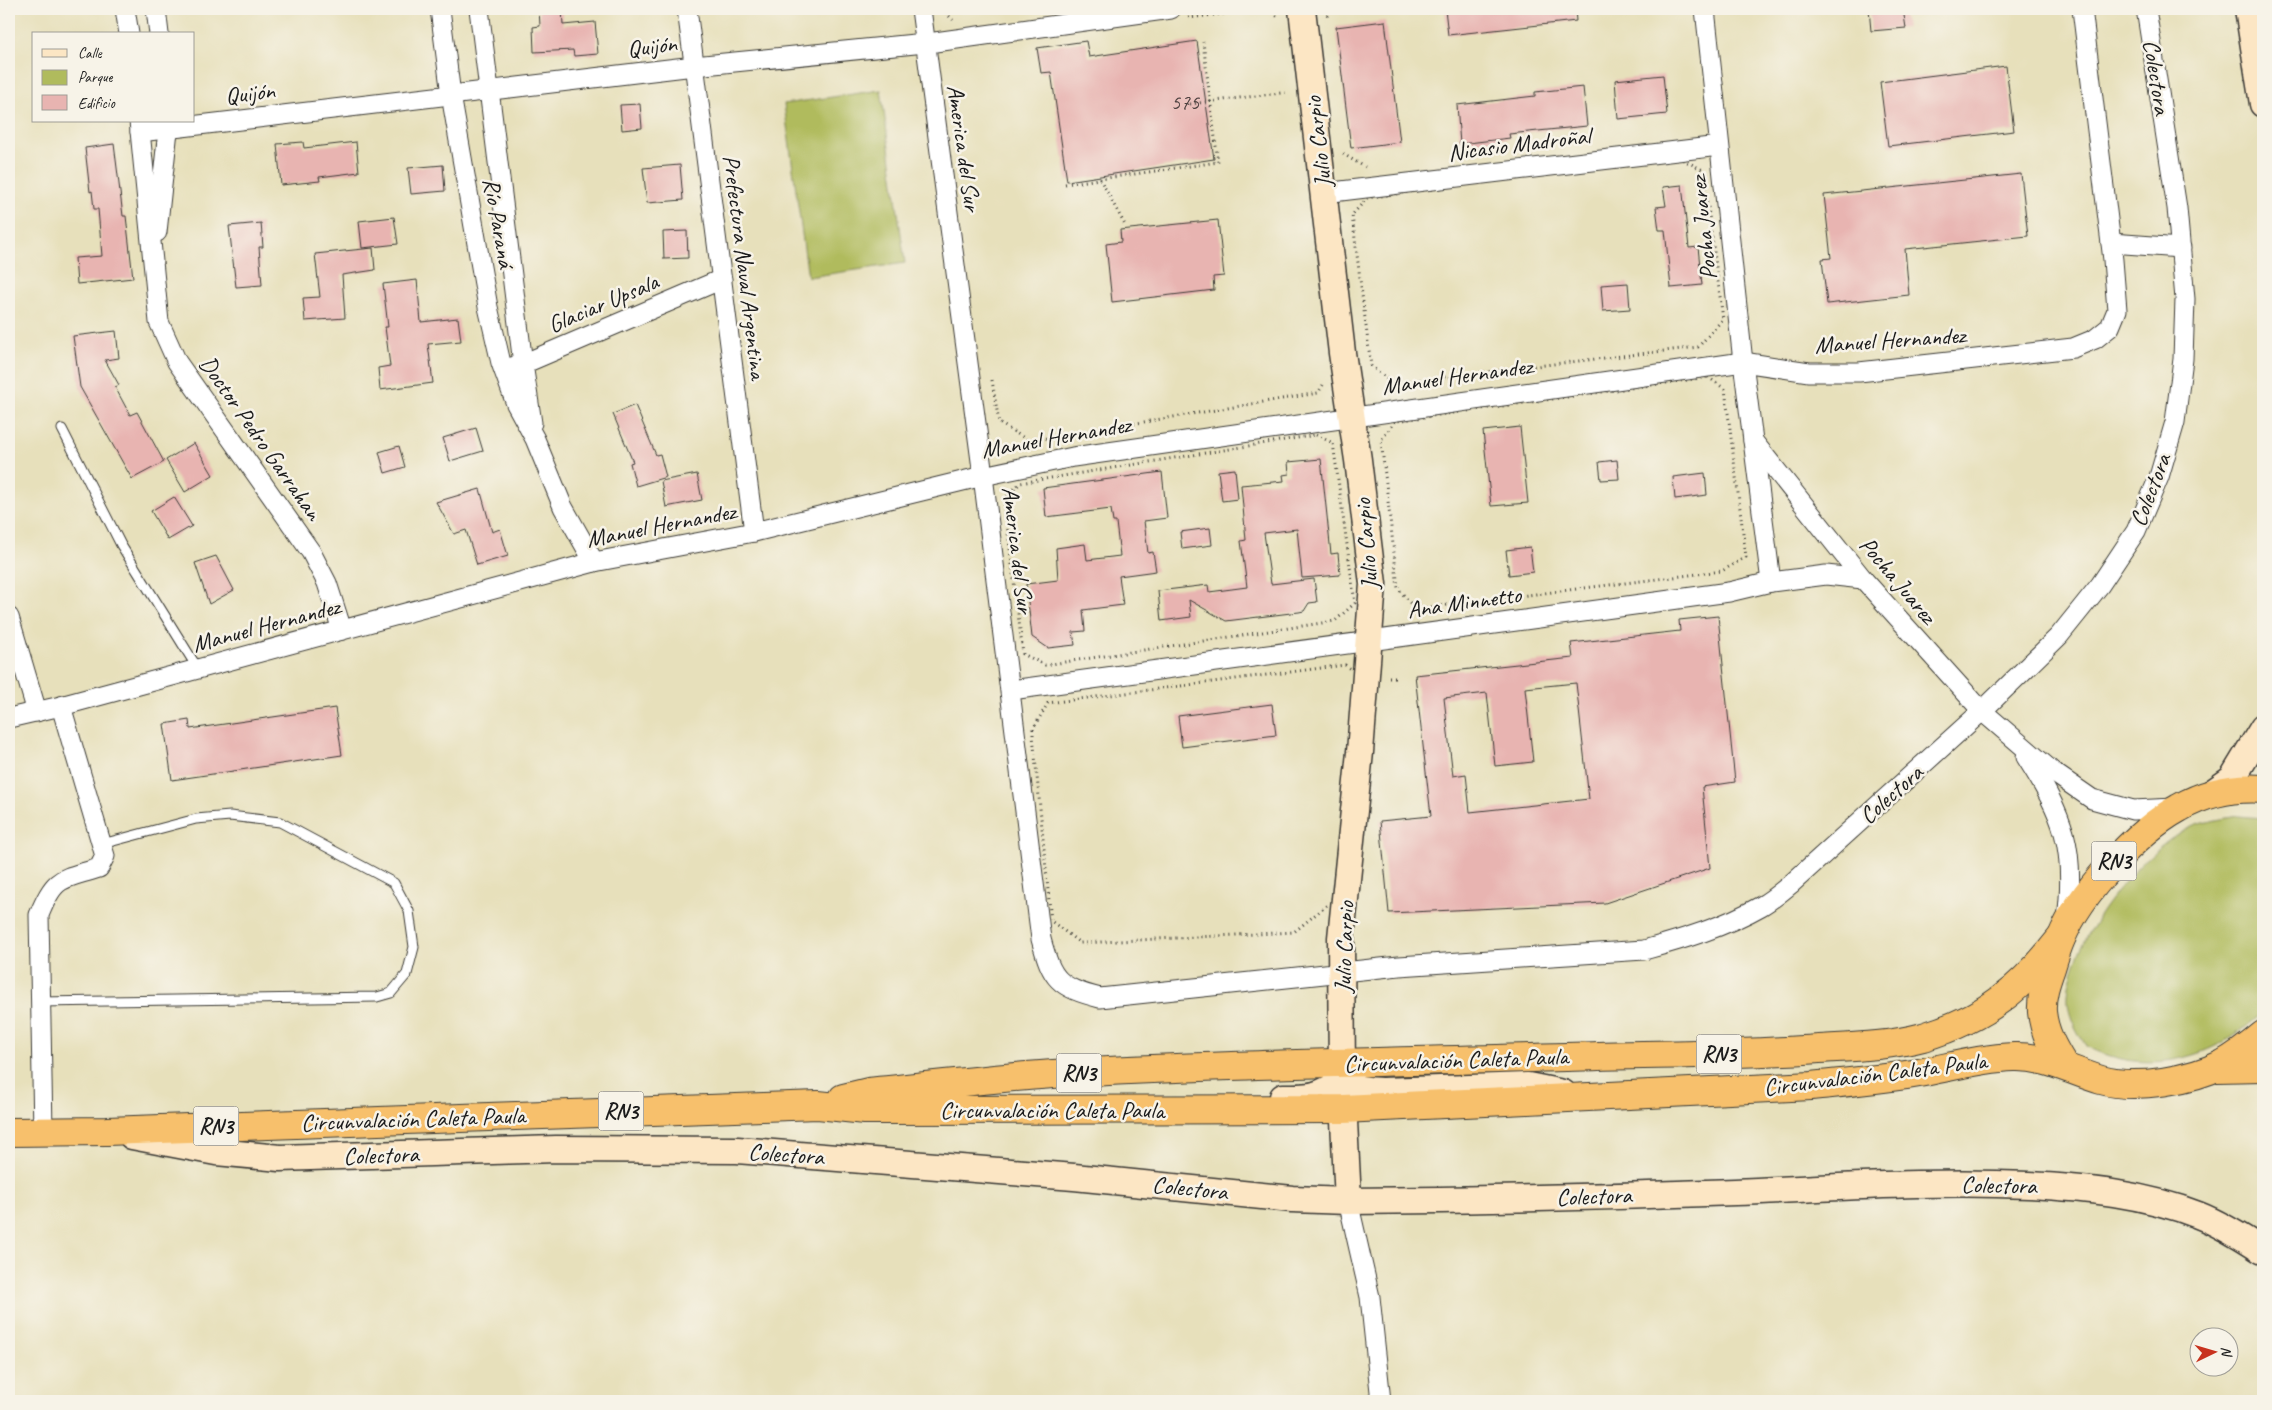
<svg xmlns="http://www.w3.org/2000/svg" width="2272" height="1410" viewBox="0 0 2272 1410" font-family="Caveat,sans-serif">
  <rect width="100%" height="100%" fill="#f7f3e8"/>
  <filter id="ink" filterUnits="userSpaceOnUse"><feTurbulence type="fractalNoise" baseFrequency=".02" numOctaves="2"/><feDisplacementMap in="SourceGraphic" scale="10" xChannelSelector="R" yChannelSelector="G"/><feConvolveMatrix kernelMatrix="1 2 1 2 8 2 1 2 1" color-interpolation-filters="sRGB"/></filter>
  <filter id="wash" filterUnits="userSpaceOnUse"><feTurbulence type="fractalNoise" baseFrequency=".0096" numOctaves="4" result="noise"/><feDisplacementMap in="SourceGraphic" scale="20" xChannelSelector="R" yChannelSelector="G"/><feGaussianBlur stdDeviation="1.12" result="paint"/><feColorMatrix in="noise" values="0 0 0 0 0 0 0 0 0 0 0 0 0 0 0 0 0 1.4 0 .05"/><feComposite in="paint" operator="in"/></filter>
  <g filter="url(#wash)">
    <rect width="100%" height="100%" fill="#e7e0bb"/>
    <g fill="#b0bb5d" stroke="#666c3c">
      <polygon points="881,90 905,263 808,277 784,104"/>
      <path d="M2238 816 2263 818V1012C2215 1059 2147 1078 2086 1046 2078 1033 2070 1020 2068 1004 2064 946 2139 851 2190 828 2205 821 2222 819 2238 816Z"/>
    </g>
    <g id="blocks">
      <g fill="#e8b4b1" fill-rule="evenodd">
        <polygon points="539,9 562,9 563,25 595,22 598,54 574,56 573,50 534,52 533,27 540,26"/>
        <polygon points="1445,9 1575,9 1576,21 1448,35"/>
        <polygon points="1869,9 1903,9 1906,28 1871,31"/>
        <polygon points="1385,21 1400,142 1351,148 1336,27"/>
        <polygon points="1086,41 1089,57 1197,41 1214,159 1067,181 1051,72 1041,73 1037,48"/>
        <polygon points="2006,66 2014,131 1888,146 1880,82"/>
        <polygon points="1663,75 1667,114 1618,119 1615,80"/>
        <polygon points="1583,87 1587,126 1509,134 1510,138 1460,144 1457,105 1535,96 1535,92"/>
        <polygon points="640,104 642,128 622,130 620,105"/>
        <polygon points="303,142 304,148 356,142 359,172 319,177 320,181 281,185 277,144"/>
        <polygon points="114,144 123,216 126,216 133,278 77,284 75,258 102,256 98,209 94,209 92,191 90,192 85,148"/>
        <polygon points="443,165 445,191 411,194 408,168"/>
        <polygon points="680,165 683,200 647,203 643,168"/>
        <polygon points="2021,174 2028,236 1905,249 1909,295 1827,304 1822,259 1831,258 1824,195"/>
        <polygon points="1682,185 1689,248 1698,247 1702,285 1671,288 1665,230 1659,230 1656,207 1666,206 1663,187"/>
        <polygon points="394,217 398,244 362,248 359,221"/>
        <polygon points="1218,220 1224,276 1213,277 1214,290 1112,302 1106,244 1121,242 1120,230"/>
        <polygon points="261,223 263,247 259,247 262,285 236,287 229,226"/>
        <polygon points="687,231 688,258 664,259 663,232"/>
        <polygon points="373,248 375,270 342,275 345,318 305,321 303,298 320,297 315,254"/>
        <polygon points="417,280 421,322 458,318 461,341 428,344 433,383 380,390 378,368 390,366 385,327 388,327 383,284"/>
        <polygon points="1628,283 1630,309 1603,311 1601,285"/>
        <polygon points="116,331 119,358 105,360 119,385 115,387 130,415 137,412 164,462 132,479 80,387 73,336"/>
        <polygon points="635,405 656,455 660,454 666,477 636,486 630,463 633,462 613,414"/>
        <polygon points="1520,427 1528,503 1491,506 1483,431"/>
        <polygon points="476,428 483,451 450,461 443,438"/>
        <polygon points="194,443 213,475 185,492 166,460"/>
        <polygon points="399,446 405,467 385,473 379,452"/>
        <polygon points="1321,459 1331,554 1338,553 1340,575 1302,578 1297,529 1264,533 1271,584 1314,579 1317,602 1309,603 1304,611 1299,612 1226,621 1189,600 1191,617 1161,621 1158,591 1208,585 1209,592 1247,587 1241,541 1246,540 1241,485 1284,481 1283,475 1289,474 1288,462"/>
        <polygon points="1617,460 1619,479 1601,480 1599,462"/>
        <polygon points="1235,469 1238,499 1222,501 1218,471"/>
        <polygon points="1162,472 1167,518 1144,521 1148,553 1153,552 1156,571 1119,576 1123,605 1083,610 1085,631 1073,632 1075,645 1048,648 1032,637 1026,584 1058,580 1056,548 1085,544 1087,560 1120,556 1116,522 1113,522 1111,509 1046,517 1043,488"/>
        <polygon points="1705,473 1707,495 1675,499 1673,477"/>
        <polygon points="697,474 702,500 666,507 661,481"/>
        <polygon points="480,489 492,532 500,529 508,556 477,565 466,530 454,534 436,502"/>
        <polygon points="174,497 192,526 168,540 151,511"/>
        <polygon points="1210,528 1212,545 1182,549 1180,532"/>
        <polygon points="1530,547 1533,572 1509,575 1506,550"/>
        <polygon points="216,556 234,590 209,604 195,563"/>
        <path d="M1718 616 1735 782 1702 787 1710 868 1605 903 1389 913 1380 821 1431 816 1415 675 1573 658 1571 643 1680 631 1679 620ZM1576 683 1589 799 1470 812 1466 774 1453 776 1444 698 1487 693 1495 766 1533 762 1525 688Z"/>
        <polygon points="1272,704 1276,735 1182,747 1178,716"/>
        <polygon points="335,708 342,755 172,780 164,724 189,720 190,729"/>
      </g>
    </g>
  </g>
  <g filter="url(#ink)">
    <use href="#blocks" fill-opacity="0" stroke="#3a3934" stroke-width="1"/>
    <g fill="none" stroke-linecap="round" stroke-linejoin="round">
      <defs>
        <g id="lane">
          <polyline points="62,429 121,545 198,669"/>
          <polyline points="39,1002 377,997 391,993 407,974 414,947 409,911 394,883 280,822 230,816 196,819 102,844"/>
        </g>
        <g id="street">
          <polyline points="125,9 129,34"/>
          <polyline points="156,9 159,34"/>
          <polyline points="440,9 451,95 488,307 501,363 516,404 535,439 563,507 594,562"/>
          <polyline points="479,9 523,364 532,423"/>
          <polyline points="687,9 754,532"/>
          <path d="M921 9 983 476 1041 939C1052 980 1058 987 1100 998L1399 966 1644 950C1684 939 1724 927 1761 906 1772 900 1782 891 1792 883L1982 711 2059 636 2100 585 2136 531 2159 477 2175 422 2183 359 2185 299 2177 208 2146 9"/>
          <polyline points="1705,9 1743,362 1771,582"/>
          <polyline points="139,121 159,322 177,362 311,552 327,583 342,630"/>
          <polyline points="140,132 694,66 935,42 1171,9"/>
          <polyline points="1324,193 1719,146"/>
          <polyline points="157,232 169,121"/>
          <polyline points="2111,243 2181,248"/>
          <polyline points="512,367 523,364 722,279"/>
          <polyline points="1753,441 1863,579 1982,711 2053,772 2092,799 2133,810 2175,808"/>
          <polyline points="9,617 37,712"/>
          <polyline points="1011,690 1729,592 1771,582 1826,575 1863,579"/>
          <polyline points="9,718 61,706 594,562 754,532 983,476 1073,457 1743,362 1809,372 1859,372 2073,348 2095,339 2110,327 2117,310 2113,260 2082,9"/>
          <path d="M2026 757C2064 817 2076 847 2067 919"/>
          <path d="M43 1131 39 915C55 875 61 880 99 868L105 856 61 706"/>
          <polyline points="1348,1201 1370,1297 1381,1401"/>
        </g>
        <g id="secondary">
          <polyline points="1302,9 1342,353 1358,460 1373,584 1360,752 1341,938 1342,1081 1348,1201"/>
          <polyline points="2248,9 2263,104"/>
          <polyline points="2212,793 2232,779 2263,728"/>
          <path d="M1342 1081C1354 1090 1368 1090 1382 1091L1528 1086 1563 1093"/>
          <path d="M1283 1097C1312 1097 1318 1097 1342 1081"/>
          <path d="M132 1136 216 1152 280 1158 556 1149 737 1150 1074 1177 1292 1199 1348 1201C1477 1200 1607 1197 1735 1192 1833 1188 1931 1180 2029 1185 2085 1188 2145 1194 2198 1215 2221 1224 2243 1238 2263 1251"/>
        </g>
        <g id="highway">
          <path d="M2063 1064C2053 1048 2044 1032 2042 1012 2041 996 2046 982 2051 968 2054 958 2057 948 2061 939 2079 894 2137 831 2179 808 2205 793 2234 787 2263 789"/>
          <polyline points="2216,1068 2263,1067"/>
          <path d="M843 1098 868 1092C930 1086 991 1078 1053 1074 1223 1064 1395 1062 1566 1057 1650 1054 1735 1055 1819 1049 1853 1047 1889 1046 1923 1037 1986 1018 2021 989 2061 938"/>
          <path d="M9 1132 107 1131 818 1105 865 1110 1343 1109 1811 1086C1849 1082 1887 1079 1924 1072 1954 1066 1984 1058 2014 1057 2046 1056 2071 1071 2101 1080 2136 1090 2191 1080 2223 1064 2237 1056 2251 1045 2263 1035"/>
        </g>
      </defs>
      <use href="#lane" stroke="#3a3934" stroke-width="11"/>
      <use href="#street" stroke="#3a3934" stroke-width="21"/>
      <use href="#secondary" stroke="#3a3934" stroke-width="29"/>
      <use href="#highway" stroke="#3a3934" stroke-width="30"/>
      <g stroke="#3a3934" stroke-width="3" stroke-dasharray="1 4" stroke-linecap="butt">
        <polyline points="942,9 953,20"/>
        <polyline points="1269,9 1279,18"/>
        <polyline points="1327,16 1332,9"/>
        <polyline points="1188,18 1265,9"/>
        <polyline points="1190,104 1289,92"/>
        <polyline points="1343,154 1365,167"/>
        <polygon points="1674,155 1703,170 1723,319 1698,347 1392,383 1371,366 1352,215 1367,198"/>
        <polyline points="1100,179 1125,225"/>
        <polyline points="1065,184 1218,162 1203,42"/>
        <polygon points="1708,377 1725,389 1746,557 1722,571 1415,609 1398,588 1381,440 1396,421"/>
        <polyline points="992,380 999,423 1029,441 1318,393 1323,385"/>
        <polygon points="1316,435 1333,443 1355,603 1335,621 1045,665 1023,654 1004,500 1020,483"/>
        <polygon points="1345,665 1356,672 1332,901 1294,932 1080,943 1051,921 1033,735 1033,729 1048,703"/>
        <polyline points="1389,677 1398,677"/>
      </g>
      <use href="#lane" stroke="#fff" stroke-width="9"/>
      <use href="#street" stroke="#fff" stroke-width="19"/>
      <use href="#secondary" stroke="#fce6c4" stroke-width="26"/>
      <use href="#highway" stroke="#f7c06c" stroke-width="28"/>
    </g>
  </g>
  <g text-anchor="middle" stroke-width="5" stroke-linejoin="round" paint-order="stroke">
    <g font-size="21" fill="#4f4241">
      <text x="1185" y="109">575</text>
    </g>
    <g fill="#f7f3e8" stroke="#5e5c59" stroke-width="1">
      <rect x="2091.5" y="841.5" width="45" height="39" rx="4"/>
      <rect x="1696.5" y="1034.5" width="45" height="39" rx="4"/>
      <rect x="1056.5" y="1053.5" width="45" height="39" rx="4"/>
      <rect x="598.5" y="1091.5" width="45" height="39" rx="4"/>
      <rect x="193.5" y="1106.5" width="45" height="39" rx="4"/>
    </g>
    <g font-size="22" font-weight="bold" fill="#1c1c1c">
      <text x="2114" y="869">RN3</text>
      <text x="1719" y="1062">RN3</text>
      <text x="1079" y="1081">RN3</text>
      <text x="621" y="1119">RN3</text>
      <text x="216" y="1134">RN3</text>
    </g>
    <g font-size="24" fill="#1c1c1c" stroke="#f7f3e8">
      <text transform="translate(652 46) rotate(-7)" y="8">Quijón</text>
      <text transform="translate(2157 77) rotate(81)" y="8">Colectora</text>
      <text transform="translate(250 93) rotate(-7)" y="8">Quijón</text>
      <text transform="translate(1318 142) rotate(-97)" y="8">Julio Carpio</text>
      <text transform="translate(1519 144) rotate(-7)" y="8">Nicasio Madroñal</text>
      <text transform="translate(964 148) rotate(82)" y="8">America del Sur</text>
      <text transform="translate(499 223) rotate(80)" y="8">Río Paraná</text>
      <text transform="translate(1703 228) rotate(-96)" y="8">Pocha Juarez</text>
      <text transform="translate(745 267) rotate(83)" y="8">Prefectura Naval Argentina</text>
      <text transform="translate(603 303) rotate(-23)" y="8">Glaciar Upsala</text>
      <text transform="translate(1890 340) rotate(-4)" y="8">Manuel Hernandez</text>
      <text transform="translate(1457 376) rotate(-8)" y="8">Manuel Hernandez</text>
      <text transform="translate(1056 437) rotate(-10)" y="8">Manuel Hernandez</text>
      <text transform="translate(261 438) rotate(55)" y="8">Doctor Pedro Garrahan</text>
      <text transform="translate(2150 490) rotate(-69)" y="8">Colectora</text>
      <text transform="translate(661 525) rotate(-11)" y="8">Manuel Hernandez</text>
      <text transform="translate(1366 544) rotate(-95)" y="8">Julio Carpio</text>
      <text transform="translate(1018 550) rotate(83)" y="8">America del Sur</text>
      <text transform="translate(1898 580) rotate(50)" y="8">Pocha Juarez</text>
      <text transform="translate(1464 602) rotate(-8)" y="8">Ana Minnetto</text>
      <text transform="translate(266 625) rotate(-15)" y="8">Manuel Hernandez</text>
      <text transform="translate(1891 794) rotate(-42)" y="8">Colectora</text>
      <text transform="translate(1344 947) rotate(-88)" y="8">Julio Carpio</text>
      <text transform="translate(1456 1060) rotate(-2)" y="8">Circunvalación Caleta Paula</text>
      <text transform="translate(1875 1074) rotate(-7)" y="8">Circunvalación Caleta Paula</text>
      <text x="1052" y="1118">Circunvalación Caleta Paula</text>
      <text transform="translate(413 1119) rotate(-2)" y="8">Circunvalación Caleta Paula</text>
      <text transform="translate(786 1154) rotate(4)" y="8">Colectora</text>
      <text transform="translate(381 1155) rotate(-2)" y="8">Colectora</text>
      <text transform="translate(1999 1185) rotate(1)" y="8">Colectora</text>
      <text transform="translate(1190 1188) rotate(6)" y="8">Colectora</text>
      <text transform="translate(1594 1196) rotate(-2)" y="8">Colectora</text>
    </g>
  </g>
  <rect width="2272" height="1410" fill="none" stroke="#f7f3e8" stroke-width="30"/>
  <rect x="32" y="32" width="162" height="90" fill="#f7f3e8" stroke="#9f9d96"/>
  <rect x="42" y="49" width="25" height="8" fill="#fce6c4" stroke="#9f9d96"/>
  <text x="78" y="58" font-size="15" fill="#1c1c1c">Calle</text>
  <rect x="42" y="70" width="25" height="15" fill="#b0bb5d" stroke="#9f9d96"/>
  <text x="78" y="82" font-size="15" fill="#1c1c1c">Parque</text>
  <rect x="42" y="95" width="25" height="15" fill="#e8b4b1" stroke="#9f9d96"/>
  <text x="78" y="108" font-size="15" fill="#1c1c1c">Edificio</text>
  <g transform="translate(2214 1352) rotate(85)"><circle r="24" fill="#f7f3e8" stroke="#9f9d96"/>
  <path d="M0-4L9 19L0 12L-9 19Z" fill="#c8321e"/>
  <text y="-8" font-size="14" font-weight="bold" text-anchor="middle" fill="#1c1c1c">N</text>
  </g>
</svg>
